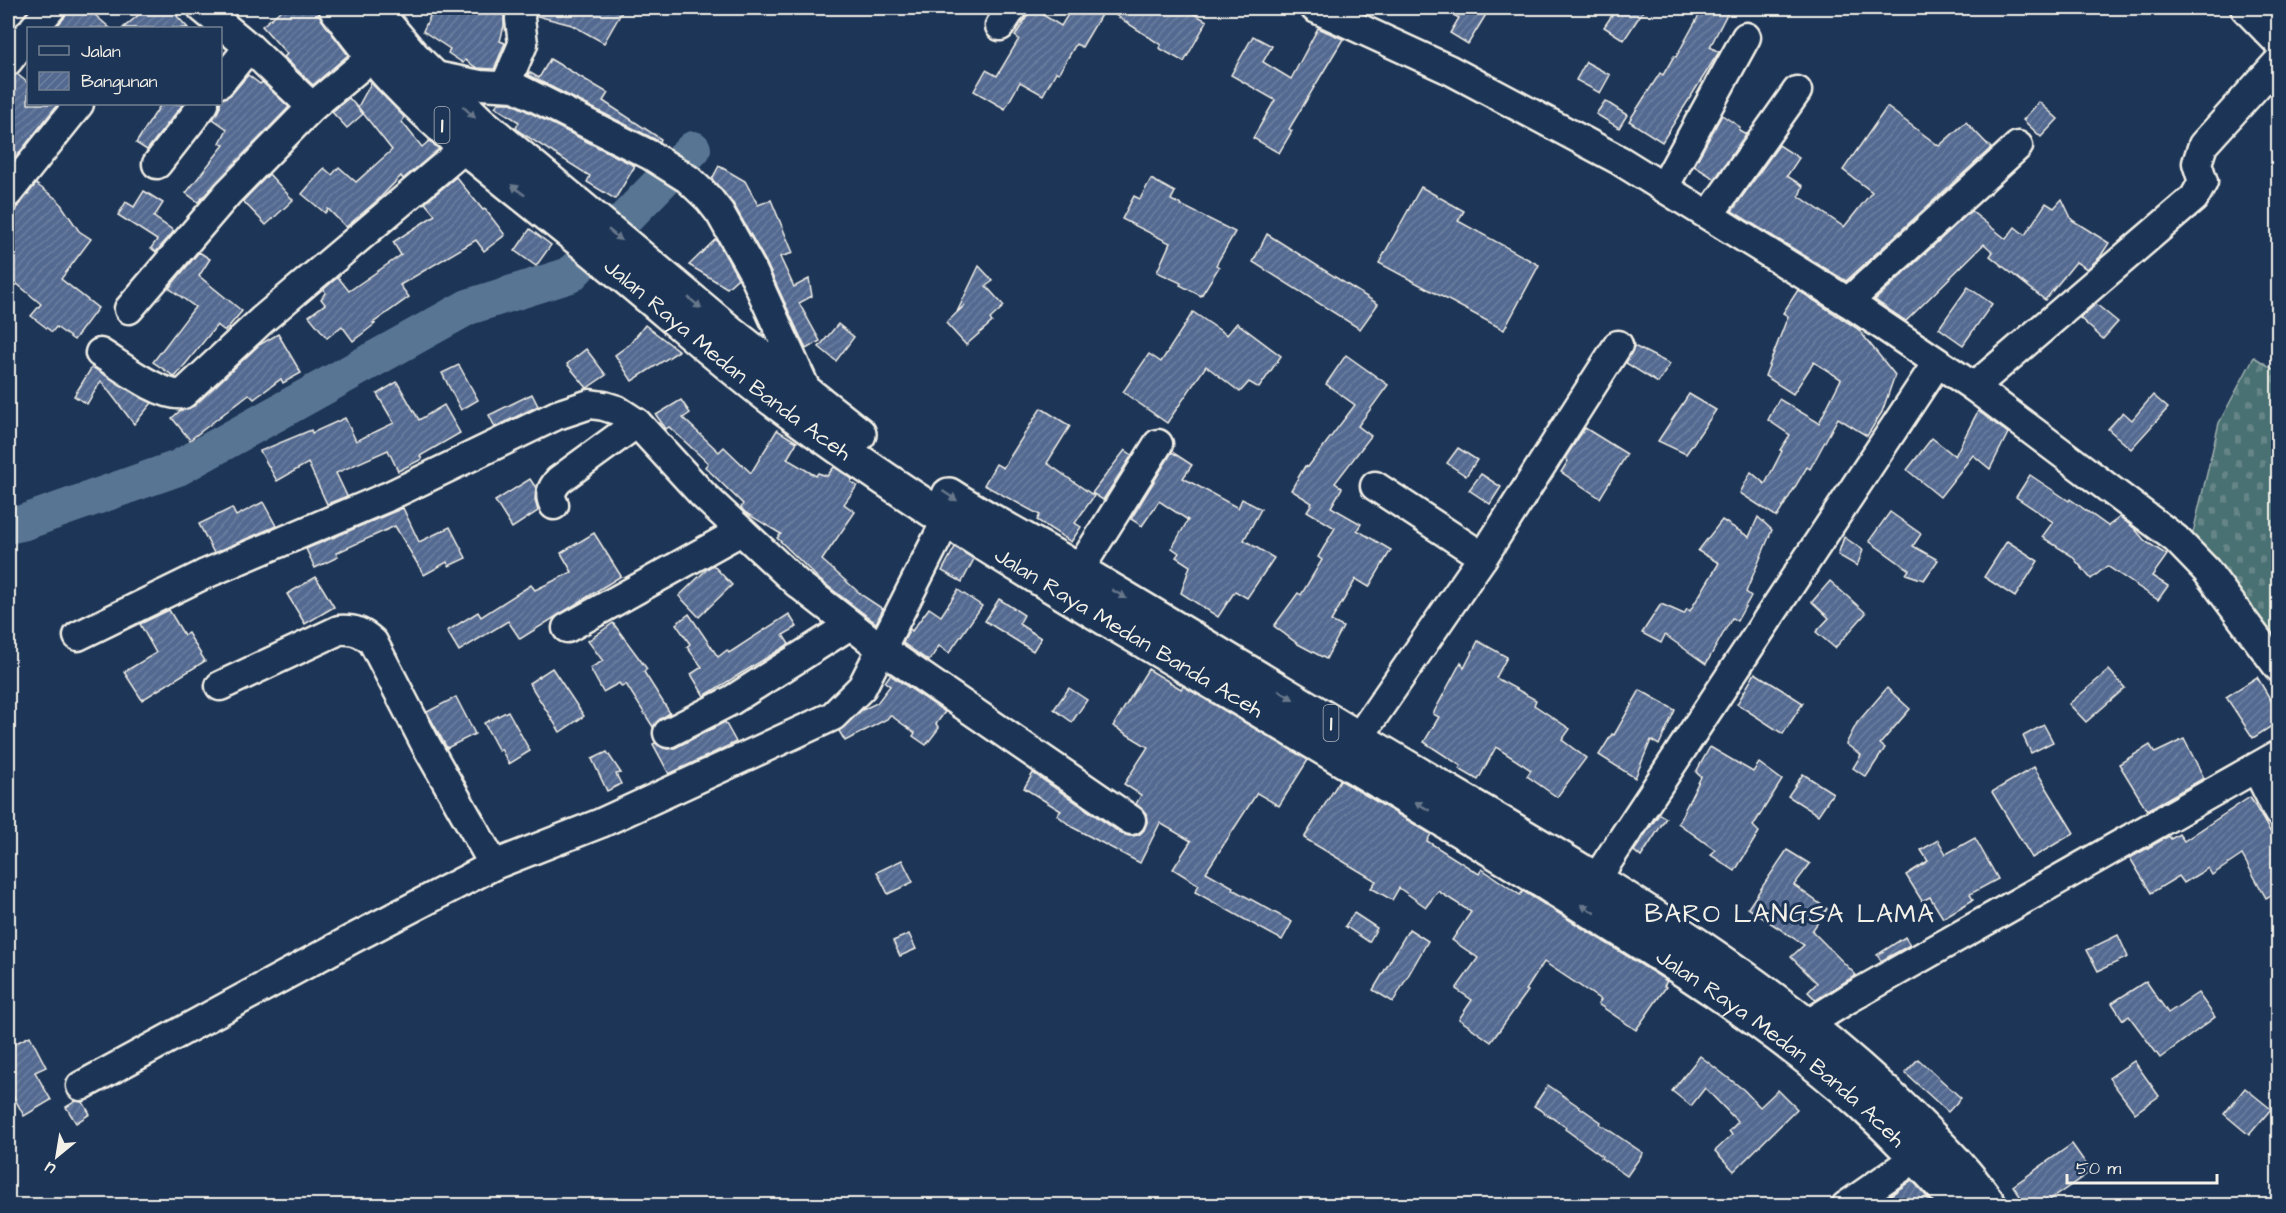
<svg xmlns="http://www.w3.org/2000/svg" width="2286" height="1213" viewBox="0 0 2286 1213" font-family="'Architects Daughter',sans-serif">
  <defs>
    <pattern id="cemetery-stones" width="16" height="16" patternUnits="userSpaceOnUse" patternTransform="scale(1.5)"><rect width="16" height="16" fill="#4a7073"/><path d="M2 7V4a2 2 0 0 1 4 0v3zM10 15v-3a2 2 0 0 1 4 0v3z" fill="#658587"/></pattern>
    <pattern id="building-hatch" width="6" height="6" patternUnits="userSpaceOnUse" patternTransform="scale(1.5)"><rect width="6" height="6" fill="#536990"/><path d="M-1 1l2-2M0 6l6-6M5 7l2-2" fill="none" stroke="#6c7fa0"/></pattern>
  </defs>
  <rect width="100%" height="100%" fill="#1d3557"/>
  <filter id="ink" filterUnits="userSpaceOnUse"><feTurbulence type="fractalNoise" baseFrequency=".0167" numOctaves="2"/><feDisplacementMap in="SourceGraphic" scale="12" xChannelSelector="R" yChannelSelector="G"/><feConvolveMatrix kernelMatrix="1 2 1 2 8 2 1 2 1" color-interpolation-filters="sRGB"/></filter>
  <g filter="url(#ink)">
    <polygon fill="url(#cemetery-stones)" stroke="#9fb0ae" stroke-width="1.5" points="2254,357 2278,372 2278,652 2191,541 2219,423"/>
    <g fill="none" stroke-linecap="round" stroke-linejoin="round">
      <polyline stroke="#587694" stroke-width="36" points="8,526 22,523 178,468 468,307 570,275 693,149"/>
    </g>
    <g fill="url(#building-hatch)" stroke="#f4f1e8" stroke-width="1.5">
      <polygon points="67,8 102,8 95,15 110,28 55,28 64,18"/>
      <polygon points="147,8 186,8 177,16 188,28 123,28"/>
      <polygon points="284,8 318,8 321,19 348,55 313,85 284,57 287,54 262,26"/>
      <polygon points="434,8 484,8 482,10 504,15 504,26 500,41 505,43 494,69 477,68 465,60 463,63 448,53 450,49 423,31"/>
      <polygon points="537,8 624,8 604,43 572,25 537,16"/>
      <polygon points="1032,8 1061,26 1072,8 1183,8 1207,21 1184,62 1159,48 1161,45 1105,8 1082,47 1076,44 1059,73 1056,72 1043,95 1020,82 1005,109 974,91 986,70 997,76 1019,39 1015,36"/>
      <polygon points="1441,8 1490,8 1468,44 1450,33 1459,18"/>
      <polygon points="1617,8 1645,8 1624,40 1604,27"/>
      <polygon points="1703,8 1730,8 1710,47 1719,52 1662,142 1629,121 1660,73 1663,75 1674,56 1676,57"/>
      <polygon points="1318,28 1343,39 1289,129 1292,131 1279,153 1253,138 1275,100 1231,75 1253,36 1272,46 1263,62 1291,79"/>
      <polygon points="550,59 608,93 603,101 661,139 660,142 528,75 529,72 539,78"/>
      <polygon points="1586,62 1610,75 1600,93 1576,80"/>
      <polygon points="17,74 28,83 28,104 58,104 8,167 8,80"/>
      <polygon points="248,75 260,84 262,82 289,107 198,202 186,193 224,145 220,143 227,129 213,119 220,107 220,99 232,94"/>
      <polygon points="371,83 404,117 402,122 422,147 429,141 439,149 403,179 401,176 378,200 346,227 328,209 325,213 302,194 324,168 332,175 339,167 356,182 392,150 358,107"/>
      <polygon points="349,98 363,114 347,128 332,112"/>
      <polygon points="1605,101 1627,115 1619,128 1596,114"/>
      <polygon points="2039,102 2058,119 2041,137 2023,120"/>
      <polygon points="498,103 511,103 635,166 615,199 587,182 590,176 520,132 516,128 519,122 495,107"/>
      <polygon points="161,104 183,104 147,150 136,143"/>
      <polygon points="1887,107 1939,146 1966,122 1991,148 1846,281 1732,211 1779,145 1799,158 1787,176 1803,186 1799,196 1844,227 1872,192 1843,170"/>
      <polygon points="1722,115 1740,127 1739,130 1746,134 1715,179 1694,166"/>
      <polygon points="719,166 745,181 758,205 771,200 793,253 780,257 794,287 809,279 812,296 799,303 820,341 806,349 766,262 734,205 712,179"/>
      <polygon points="269,174 293,200 266,225 243,201"/>
      <polygon points="456,177 483,210 485,209 505,235 484,251 476,240 400,285 409,297 373,323 375,324 353,341 342,326 327,338 309,316 325,304 321,299 325,293 324,289 338,277 349,291 401,255 393,242 435,215 425,203"/>
      <polygon points="1151,179 1175,192 1171,200 1235,232 1216,265 1219,267 1201,296 1180,285 1181,283 1157,272 1170,243 1122,219 1134,196 1140,199"/>
      <polygon points="36,184 58,200 79,231 91,239 61,279 98,308 74,340 56,327 52,332 31,316 41,304 16,283 8,294 8,219"/>
      <polygon points="1421,187 1464,211 1458,221 1539,265 1504,330 1379,263"/>
      <polygon points="144,191 163,203 154,217 174,231 156,252 151,248 157,240 118,215 126,202 134,207"/>
      <polygon points="2062,199 2072,220 2109,243 2100,257 2087,269 2076,262 2045,300 1990,256 1993,252 1984,244 1906,321 1875,300 1971,211 2006,239 2015,227 2025,235 2046,203 2054,208"/>
      <polygon points="530,229 551,245 536,266 515,251"/>
      <polygon points="1267,234 1378,304 1360,329 1253,262"/>
      <polygon points="716,239 738,278 727,288 689,265"/>
      <polygon points="199,252 210,259 199,276 242,311 225,331 217,325 175,377 153,362 195,307 169,288"/>
      <polygon points="979,266 993,281 986,286 1004,306 990,319 992,322 966,345 946,323 965,305 957,312"/>
      <polygon points="1968,287 1992,304 1963,345 1939,328"/>
      <polygon points="1798,290 1858,329 1895,375 1882,412 1867,436 1838,418 1810,469 1807,467 1777,517 1740,493 1751,472 1765,484 1782,451 1780,450 1790,435 1768,420 1779,399 1819,423 1841,379 1814,362 1793,394 1765,376 1788,316 1783,313"/>
      <polygon points="2096,304 2118,322 2103,339 2080,318"/>
      <polygon points="1193,312 1227,335 1237,323 1281,356 1259,388 1249,382 1240,392 1206,366 1167,423 1123,392 1149,354 1161,362"/>
      <polygon points="838,324 854,337 836,361 819,347"/>
      <polygon points="645,325 679,351 632,381 615,355 630,344"/>
      <polygon points="278,334 301,373 283,383 281,379 254,399 249,394 190,440 172,418 181,410 194,406 259,345"/>
      <polygon points="1634,346 1670,364 1658,383 1626,363"/>
      <polygon points="586,349 606,375 587,388 567,364"/>
      <polygon points="1346,355 1388,385 1358,426 1371,436 1335,483 1342,488 1331,507 1361,524 1357,530 1391,550 1369,587 1356,579 1331,621 1343,627 1326,659 1298,644 1274,626 1298,593 1301,595 1322,560 1318,557 1335,528 1307,511 1312,503 1291,490 1305,466 1308,467 1355,405 1326,384"/>
      <polygon points="459,365 478,400 461,410 442,373"/>
      <polygon points="92,367 152,403 134,424 101,381 87,404 74,396"/>
      <polygon points="397,382 419,420 444,405 460,433 420,456 422,459 398,471 388,450 336,473 347,496 327,504 308,463 277,481 260,451 311,430 312,433 345,418 356,441 394,423 377,394"/>
      <polygon points="532,394 538,406 495,427 489,415"/>
      <polygon points="1689,394 1716,410 1686,454 1658,441"/>
      <polygon points="2153,395 2168,408 2131,449 2108,429 2123,412 2132,420"/>
      <polygon points="681,400 690,413 683,418 719,452 724,447 751,473 777,430 797,442 787,459 816,476 818,473 827,476 834,467 852,479 851,482 857,486 844,504 855,512 822,560 863,596 883,609 876,623 820,580 777,538 781,534 746,513 741,508 743,504 705,467 708,463 669,427 666,429 656,415"/>
      <polygon points="1041,408 1070,426 1047,463 1094,496 1075,523 1081,527 1071,542 1037,520 1040,515 984,485 996,464 1003,468"/>
      <polygon points="1978,411 2008,433 1990,469 1973,455 1940,497 1907,470 1932,438 1955,456"/>
      <polygon points="1585,428 1627,454 1600,498 1561,472 1568,461 1565,458"/>
      <polygon points="1458,448 1477,460 1466,476 1447,463"/>
      <polygon points="1125,450 1132,455 1103,500 1092,493"/>
      <polygon points="1172,452 1192,465 1183,478 1238,508 1242,499 1261,509 1244,540 1274,558 1247,598 1235,591 1218,617 1181,593 1190,566 1176,557 1179,553 1172,548 1188,520 1159,501 1142,526 1131,519"/>
      <polygon points="1481,474 1501,487 1490,504 1469,490"/>
      <polygon points="2030,475 2069,501 2070,499 2108,526 2120,517 2135,529 2145,541 2167,555 2152,576 2168,586 2158,600 2107,566 2091,579 2072,556 2042,537 2053,522 2016,497"/>
      <polygon points="530,479 536,488 535,500 538,511 512,528 495,501"/>
      <polygon points="263,502 276,526 214,553 199,524 232,508 236,516"/>
      <polygon points="403,508 419,542 450,527 466,558 449,566 447,562 424,575 395,526 336,553 338,557 315,568 306,549"/>
      <polygon points="1890,512 1921,534 1913,546 1938,560 1924,580 1906,574 1909,570 1869,541"/>
      <polygon points="1758,517 1772,530 1746,592 1751,596 1737,621 1732,618 1706,664 1665,635 1661,643 1642,633 1661,604 1684,614 1687,609 1690,611 1719,563 1698,551 1722,520 1749,537"/>
      <polygon points="594,533 621,576 520,639 508,621 459,651 447,631 478,612 481,617 531,585 535,590 572,572 561,553"/>
      <polygon points="1844,537 1863,550 1857,566 1838,555"/>
      <polygon points="2007,541 2038,561 2015,597 1984,577"/>
      <polygon points="955,547 974,559 962,582 942,571"/>
      <polygon points="713,565 732,585 699,617 679,596 707,569"/>
      <polygon points="316,577 334,607 305,624 287,594"/>
      <polygon points="1830,581 1866,613 1835,648 1816,632 1829,618 1812,602"/>
      <polygon points="958,590 982,606 949,653 939,646 929,661 903,643 910,629 912,631 929,608 941,616"/>
      <polygon points="999,599 1024,615 1019,624 1041,638 1033,651 985,621"/>
      <polygon points="169,610 184,635 188,633 205,661 142,700 124,672 156,653 140,624"/>
      <polygon points="689,614 718,657 727,650 729,653 789,614 797,627 783,635 789,644 704,696 691,674 702,667 687,647 690,644 676,624"/>
      <polygon points="613,623 647,669 644,672 670,713 660,719 653,727 626,684 622,687 619,683 603,692 590,668 603,661 588,641"/>
      <polygon points="1478,641 1507,657 1496,678 1536,700 1534,705 1570,729 1562,740 1586,758 1557,797 1527,776 1531,770 1496,747 1478,780 1459,769 1461,766 1424,742 1439,717 1433,714 1461,662 1464,668"/>
      <polygon points="552,668 584,716 560,732 529,683"/>
      <polygon points="1148,669 1181,689 1183,686 1308,760 1279,806 1257,793 1206,872 1233,887 1232,889 1292,922 1282,940 1195,892 1199,885 1173,869 1191,841 1160,823 1140,863 1072,827 1057,815 1061,811 1024,788 1033,773 1122,834 1130,836 1139,835 1144,830 1147,822 1146,813 1136,804 1141,795 1124,784 1148,747 1113,726"/>
      <polygon points="2109,670 2125,688 2086,722 2069,704"/>
      <polygon points="1755,673 1803,703 1783,734 1737,704"/>
      <polygon points="890,675 945,712 936,724 939,728 926,745 913,736 915,733 890,715 887,719 845,741 839,731 862,710 877,703 890,686 885,682"/>
      <polygon points="2257,677 2278,712 2278,722 2253,738 2226,697"/>
      <polygon points="1069,688 1087,700 1072,722 1054,709"/>
      <polygon points="1887,688 1910,709 1880,744 1885,748 1866,777 1853,768 1861,755 1846,744 1857,723"/>
      <polygon points="1640,690 1675,710 1659,745 1651,740 1635,778 1599,755 1612,734 1614,735"/>
      <polygon points="456,697 475,734 447,748 427,712"/>
      <polygon points="508,711 530,751 509,764 501,749 499,751 484,723"/>
      <polygon points="725,722 736,742 669,774 653,744 655,743 667,749 675,748"/>
      <polygon points="2044,725 2053,742 2031,753 2023,736"/>
      <polygon points="2184,739 2204,778 2147,810 2119,764 2150,745 2155,753"/>
      <polygon points="1710,747 1753,772 1759,763 1782,780 1753,826 1759,832 1735,871 1711,855 1715,850 1678,823 1701,777 1696,772"/>
      <polygon points="607,752 621,773 616,774 621,784 607,791 592,759"/>
      <polygon points="2034,767 2074,833 2032,858 1992,792"/>
      <polygon points="1803,774 1833,793 1818,815 1788,796"/>
      <polygon points="1340,780 1431,834 1427,841 1479,874 1482,869 1520,895 1523,891 1667,981 1664,986 1666,987 1636,1030 1598,1004 1601,1000 1544,962 1526,990 1528,991 1491,1042 1459,1019 1472,1000 1456,989 1478,958 1452,940 1471,912 1438,891 1426,907 1399,888 1392,900 1371,888 1376,881 1304,838"/>
      <polygon points="2250,797 2278,845 2278,891 2266,898 2242,855 2212,875 2208,868 2184,883 2179,876 2151,893 2130,858 2169,836 2171,839 2179,834 2184,841"/>
      <polygon points="1659,814 1666,818 1641,857 1634,851"/>
      <polygon points="1975,838 1998,879 1970,894 1973,900 1943,918 1930,897 1922,901 1906,875 1928,861 1921,850 1938,840 1946,854"/>
      <polygon points="1787,850 1810,864 1794,885 1827,909 1812,931 1856,975 1816,1000 1808,992 1817,983 1791,957 1804,945 1748,908"/>
      <polygon points="902,860 913,882 888,894 877,872"/>
      <polygon points="1354,913 1377,928 1369,942 1345,926"/>
      <polygon points="1409,929 1428,941 1393,1002 1373,990"/>
      <polygon points="909,934 916,949 900,956 893,941"/>
      <polygon points="2118,935 2128,957 2098,971 2087,950"/>
      <polygon points="1905,937 1910,945 1881,961 1877,955"/>
      <polygon points="2146,981 2168,1013 2198,993 2215,1017 2160,1058 2129,1016 2123,1020 2112,1003"/>
      <polygon points="30,1036 46,1067 35,1072 51,1100 24,1116 8,1086 8,1047"/>
      <polygon points="1700,1056 1744,1090 1760,1107 1778,1090 1797,1109 1734,1171 1715,1151 1732,1135 1729,1131 1738,1122 1705,1088 1691,1106 1672,1091"/>
      <polygon points="1918,1059 1961,1098 1948,1112 1905,1073"/>
      <polygon points="2134,1061 2159,1096 2135,1113 2109,1078"/>
      <polygon points="1548,1085 1601,1122 1600,1124 1643,1153 1627,1176 1601,1158 1602,1156 1565,1129 1566,1127 1534,1106"/>
      <polygon points="2245,1088 2271,1109 2249,1135 2224,1114"/>
      <polygon points="76,1101 83,1102 90,1114 76,1123 66,1107"/>
      <polygon points="2072,1144 2091,1171 2041,1206 2027,1206 2013,1186"/>
      <polygon points="1912,1180 1935,1206 1876,1206"/>
    </g>
    <g fill="none" stroke-linecap="round" stroke-linejoin="round">
      <defs>
        <g id="minor">
          <polyline points="1315,8 1450,70 1619,160 1848,302 1974,387 2176,539 2206,570 2278,667"/>
          <polyline points="2245,8 2278,42"/>
          <polyline points="1000,26 1012,8"/>
          <polyline points="34,28 51,8"/>
          <polyline points="8,61 28,35"/>
          <polyline points="430,75 480,85 515,87 650,155 688,179 709,199 720,213 752,270 808,394"/>
          <polyline points="220,83 249,47"/>
          <polyline points="505,86 523,44 520,19 521,8"/>
          <polyline points="312,107 373,56"/>
          <polyline points="157,164 204,104"/>
          <polyline points="1664,187 1746,37"/>
          <polyline points="8,193 79,104"/>
          <polyline points="1709,215 1797,91"/>
          <polyline points="1848,302 2018,146"/>
          <polyline points="129,309 228,193 312,107 249,47 202,8"/>
          <path d="M100 353C120 365 160 397 183 394L262 320 466 147"/>
          <polyline points="1974,387 2194,198 2203,182 2197,163 2203,145 2278,62"/>
          <polyline points="1375,486 1483,557"/>
          <path d="M554 505C549 495 551 489 559 480L637 423"/>
          <polyline points="1079,570 1158,444"/>
          <polyline points="567,628 741,531"/>
          <polyline points="78,636 203,575 387,497 557,415 590,404 604,406 617,410 637,423 703,495 797,583 882,649 1131,820"/>
          <path d="M220 686 339 630C354 629 362 632 373 642L426 745 494 865"/>
          <polyline points="668,733 732,700 850,625"/>
          <polyline points="1346,756 1483,557 1618,345"/>
          <polyline points="2257,769 2278,812"/>
          <polyline points="1596,879 1937,363"/>
          <polyline points="1808,1024 1848,999 2278,755"/>
          <polyline points="81,1086 352,939 494,865 601,823 833,716 862,687 946,521"/>
          <polyline points="1846,1206 1915,1158"/>
        </g>
        <g id="highway">
          <path id="s1" d="M336 8C354 32 372 57 393 79 456 146 532 200 602 258 663 307 720 360 783 407 898 492 1019 567 1142 640 1279 722 1417 802 1552 887 1659 953 1767 1019 1861 1103 1896 1135 1929 1170 1960 1206"/>
          <polyline points="372,8 413,57 479,122 733,335 859,434"/>
          <path d="M949 495C992 523 1038 546 1081 572 1211 649 1339 728 1469 804 1622 894 1777 986 1905 1111 1935 1141 1966 1170 1990 1206"/>
        </g>
      </defs>
      <use href="#minor" stroke="#f4f1e8" stroke-width="33"/>
      <use href="#highway" stroke="#f4f1e8" stroke-width="38"/>
      <use href="#minor" stroke="#1d3557" stroke-width="28"/>
      <use href="#highway" stroke="#1d3557" stroke-width="33"/>
    </g>
    <defs><path id="oneway-solid" d="M-6-.8H1V-3.2L6.5 0L1 3.2V.8H-6Z" transform="scale(1.5)"/></defs>
    <g fill="#68778a">
      <use href="#oneway-solid" transform="translate(469 112) rotate(43)"/>
      <use href="#oneway-solid" transform="translate(518 190) rotate(-142)"/>
      <use href="#oneway-solid" transform="translate(615 235) rotate(40)"/>
      <use href="#oneway-solid" transform="translate(695 303) rotate(40)"/>
      <use href="#oneway-solid" transform="translate(950 496) rotate(33)"/>
      <use href="#oneway-solid" transform="translate(1119 594) rotate(31)"/>
      <use href="#oneway-solid" transform="translate(1286 695) rotate(31)"/>
      <use href="#oneway-solid" transform="translate(1422 806) rotate(-149)"/>
      <use href="#oneway-solid" transform="translate(1588 909) rotate(-148)"/>
    </g>
  </g>
  <g text-anchor="middle" stroke-width="6" stroke-linejoin="round" paint-order="stroke">
    <g fill="#1d3557" stroke="#b4b9bc" stroke-width="1.5">
      <rect x="434.5" y="107" width="15" height="36" rx="4.5"/>
      <rect x="1323.5" y="705" width="15" height="36" rx="4.5"/>
    </g>
    <g font-size="21" font-weight="bold" fill="#f4f1e8">
      <text x="442" y="132">1</text>
      <text x="1331" y="730">1</text>
    </g>
    <g font-size="22" fill="#f4f1e8" stroke="#1d3557">
      <text dy="8" stroke="none"><textPath href="#s1" startOffset="528">Jalan Raya Medan Banda Aceh</textPath></text>
      <text dy="8" stroke="none"><textPath href="#s1" startOffset="1014">Jalan Raya Medan Banda Aceh</textPath></text>
      <text dy="8" stroke="none"><textPath href="#s1" startOffset="1788">Jalan Raya Medan Banda Aceh</textPath></text>
    </g>
    <g font-size="26" letter-spacing="1.5" fill="#f4f1e8" stroke="#1d3557">
      <text x="1790" y="922">BARO LANGSA LAMA</text>
    </g>
  </g>
  <rect width="2286" height="1213" fill="none" stroke="#1d3557" stroke-width="30"/>
  <rect x="15" y="15" width="2256" height="1183" fill="none" stroke="#f4f1e8" stroke-width="2" filter="url(#ink)"/>
  <rect x="27" y="27" width="195" height="78" fill="#1d3557" stroke="#738091" stroke-width="1.5"/>
  <rect x="39" y="46" width="30" height="9" fill="#1d3557" stroke="#738091" stroke-width="1.5"/>
  <text x="81" y="57" font-size="18" fill="#f4f1e8">Jalan</text>
  <rect x="39" y="72" width="30" height="18" fill="url(#building-hatch)" stroke="#738091" stroke-width="1.5"/>
  <text x="81" y="87" font-size="18" fill="#f4f1e8">Bangunan</text>
  <g transform="translate(57 1156) rotate(210)" stroke="#1d3557" stroke-width="4.5" paint-order="stroke">
  <path d="M0-4.5L10 22L0 15L-10 22Z" fill="#f4f1e8"/>
  <text y="-9" font-size="16" font-weight="bold" text-anchor="middle" fill="#f4f1e8">U</text>
  </g>
  <path d="M2067 1174v9h150v-9" fill="none" stroke="#f4f1e8" stroke-width="3"/>
  <text x="2076" y="1174" font-size="18" fill="#f4f1e8" stroke="#1d3557" stroke-width="4.5" paint-order="stroke">50 m</text>
</svg>
